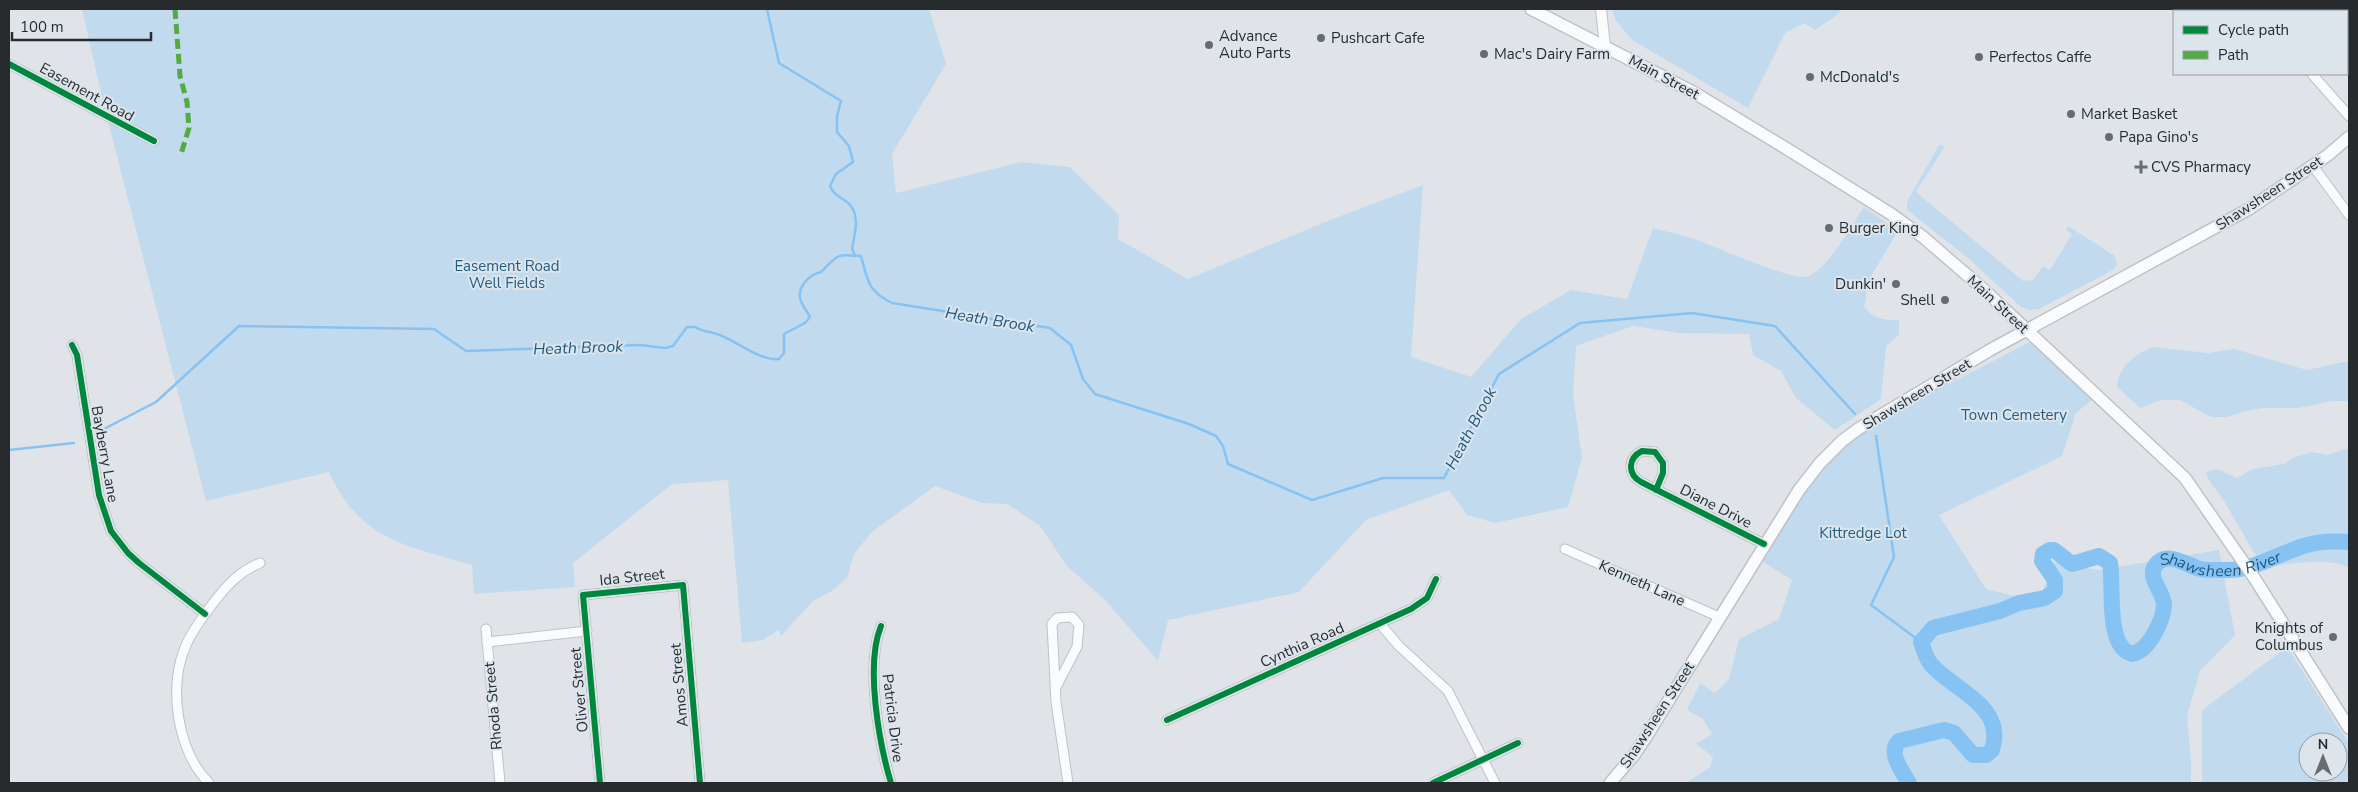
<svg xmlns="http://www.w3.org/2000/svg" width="2358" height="792" viewBox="0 0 2358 792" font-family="'Nunito Sans',sans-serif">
  <rect width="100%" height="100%" fill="#e0e4e8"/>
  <g fill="#c2daee" fill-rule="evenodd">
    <path d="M82 9H929L946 64 892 154 896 193 1021 162 1070 167 1119 215 1118 239 1188 279 1330 220 1423 185 1411 357 1471 377 1521 319 1571 290 1627 299 1653 228C1667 232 1683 235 1697 240 1716 247 1796 283 1809 276 1830 266 1850 227 1864 207L1898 231 1866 285V299L1864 307C1872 318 1886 321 1899 320V335L1886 346 1881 399 1835 430 1796 398 1781 371 1753 355 1749 334 1679 333 1633 326 1576 346 1573 394 1582 458 1568 507 1495 523 1467 515 1449 490 1366 520 1299 592 1168 620 1158 661 1105 600 1067 566 1040 526 1007 504 982 503 935 486 872 532 854 554 847 578 832 591 813 601 781 636 779 630 763 640 742 643 728 480 673 484 663 491 573 563 575 587 474 594 472 565C406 545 360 541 329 472L206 501 104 106Z"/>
    <polygon points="1612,9 1841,9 1838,14 1815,30 1804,23 1785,33 1748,108 1632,40 1616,21"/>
    <polygon points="1939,145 1945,146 1916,192 2023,281 2033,280 2043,266 2050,270 2072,234 2066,230 2068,226 2115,256 2117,264 2113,270 2039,309 2030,310 2021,307 1968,258 1907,210 1907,203 1910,196"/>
    <polygon points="2030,342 2093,399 2076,413 2062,456 1939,515 1986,589 2023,598 2043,591 2052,562 2098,570 2219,550 2235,635 2200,671 2187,716 2191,760 2191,783 1686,783 1710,767 1713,757 1696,744 1712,734 1703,719 1687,710 1700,683 1715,693 1729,679 1739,639 1779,619 1792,580 1763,562 1805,477 1863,424 1919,399"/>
    <path d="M2153 347 2208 353 2234 349 2307 370 2349 361V401H2332L2299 408H2265L2245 411 2227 417H2211L2180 400H2161L2140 408 2117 387C2118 367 2135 354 2153 347Z"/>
    <path d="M2349 448V568C2332 556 2284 564 2263 568 2250 546 2237 523 2224 501 2217 489 2210 486 2206 472L2217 469 2237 478 2253 469 2284 464 2295 457 2311 452 2327 455Z"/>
    <path d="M2287 647 2349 743V783H2202V710ZM2308 742H2338V772H2308Z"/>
  </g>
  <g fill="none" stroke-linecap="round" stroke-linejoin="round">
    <g stroke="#86c3f2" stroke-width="2.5">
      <path d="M767 9 779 63 841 101 837 116V132L849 146 853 162 836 174 830 186C833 194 840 197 847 202 861 213 855 234 852 248L855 256"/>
      <path d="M104 429 156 402 239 326 434 329 466 351 640 345 665 348 673 346 687 327H695C702 332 709 331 717 334 736 340 759 361 779 359L784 353V334L805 323 810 317C807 311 801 304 800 298 798 286 810 274 821 272 839 254 835 254 861 256 868 282 868 291 892 303L1050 328 1071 345 1083 379 1095 394 1189 424 1216 436 1223 446 1228 464 1312 500 1383 478H1444L1499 374 1580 323 1692 313 1775 326 1855 414"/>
      <polyline points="1876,436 1894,557 1871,605 1921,642"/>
      <polyline points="9,450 74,443"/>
    </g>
    <path stroke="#86c3f2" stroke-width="16" id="s1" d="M1909 783C1903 772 1887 753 1899 741L1944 730 1954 733 1973 755H1986L1992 750C2007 705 1950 689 1930 663 1926 658 1923 648 1921 642L1933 628 2000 611 2019 603 2045 598 2055 591V580L2042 561 2043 554 2050 550H2054L2072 564 2099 556 2110 563C2114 586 2105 647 2132 654 2149 651 2163 621 2164 605 2164 592 2147 578 2155 566 2165 550 2185 564 2197 568 2206 571 2217 570 2227 570 2256 570 2281 552 2307 545 2321 541 2336 541 2349 542"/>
    <defs>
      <g id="minor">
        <polyline points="2270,9 2272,11"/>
        <polyline points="9,64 154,141"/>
        <polyline points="2312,74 2349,116"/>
        <polyline points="2313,166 2349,215"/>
        <polyline points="72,345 77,355 99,495 111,531 128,553 139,563 205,614"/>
        <path d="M1656 490 1663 473V463L1655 452 1642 451C1628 458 1627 474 1641 482L1764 544"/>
        <polyline points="1565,549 1719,617"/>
        <polyline points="1380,624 1399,646 1448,691 1495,783"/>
        <path d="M881 626C865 665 879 743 891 783"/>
        <polyline points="486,629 500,783"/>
        <polyline points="487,642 587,631"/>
        <polyline points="1055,689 1077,647 1079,625 1072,617 1057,618 1052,624 1056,702 1068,783"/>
        <polyline points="1167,720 1411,609 1427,598 1436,579"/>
        <path d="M209 783C177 751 167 685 187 643 194 628 204 615 214 602 227 585 240 571 260 563"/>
        <polyline points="600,783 583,595 683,585 700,783"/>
        <polyline points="1433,783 1518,743"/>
      </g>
      <polyline id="tertiary" points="1601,9 1605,46"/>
      <g id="secondary">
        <polyline points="1531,9 1693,92 1784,147 1891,214 1923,237 1982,288 2185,478 2255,579 2349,728"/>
        <polyline points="1610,783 1634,755 1646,737 1799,490 1820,463 1842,441 1858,429 1990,350 2249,209 2328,155 2349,137"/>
      </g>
    </defs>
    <use href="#minor" stroke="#bec2c5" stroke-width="11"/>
    <use href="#tertiary" stroke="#bec2c5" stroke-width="12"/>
    <use href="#secondary" stroke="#bec2c5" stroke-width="14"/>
    <use href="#minor" stroke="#fafbfc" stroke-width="9"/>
    <use href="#tertiary" stroke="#fafbfc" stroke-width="10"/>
    <use href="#secondary" stroke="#fafbfc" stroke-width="11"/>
    <polyline stroke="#53ab44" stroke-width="5" stroke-dasharray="10 5" stroke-linecap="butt" points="175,9 180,76 187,102 189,128 181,154"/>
    <defs>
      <g id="cycleway">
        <polyline points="9,64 154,141"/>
        <polyline points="72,345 77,355 99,495 111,531 128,553 139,563 205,614"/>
        <path d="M1656 490 1663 473V463L1655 452 1642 451C1628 458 1627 474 1641 482L1764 544"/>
        <path d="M881 626C865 665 879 743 891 783"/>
        <polyline points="1167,720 1411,609 1427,598 1436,579"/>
        <polyline points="600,783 583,595 683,585 700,783"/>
        <polyline points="1433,783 1518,743"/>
      </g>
    </defs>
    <use href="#cycleway" stroke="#dce5ec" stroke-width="9"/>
    <use href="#cycleway" stroke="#00873e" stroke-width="6"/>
  </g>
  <g fill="#686c6f" stroke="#dce5ec" stroke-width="2">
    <circle cx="1321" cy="38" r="5"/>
    <circle cx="1209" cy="45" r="5"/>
    <circle cx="1484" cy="54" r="5"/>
    <circle cx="1979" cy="57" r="5"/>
    <circle cx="1810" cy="77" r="5"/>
    <circle cx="2071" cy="114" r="5"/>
    <circle cx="2109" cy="137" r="5"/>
    <path d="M2138.5 159.5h5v5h5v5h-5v5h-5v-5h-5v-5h5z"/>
    <circle cx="1829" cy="228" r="5"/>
    <circle cx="1896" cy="284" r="5"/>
    <circle cx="1945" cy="300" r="5"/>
    <circle cx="2333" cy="637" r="5"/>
  </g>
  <g text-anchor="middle" stroke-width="4" stroke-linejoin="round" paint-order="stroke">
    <g font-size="15" fill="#282b2e" stroke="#dce5ec" text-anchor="start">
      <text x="1219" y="41">Advance<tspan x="1219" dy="17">Auto Parts</tspan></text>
      <text x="1331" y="43">Pushcart Cafe</text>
      <text x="1494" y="59">Mac's Dairy Farm</text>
      <text x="1989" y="62">Perfectos Caffe</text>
      <text x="1820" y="82">McDonald's</text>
      <text x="2081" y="119">Market Basket</text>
      <text x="2119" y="142">Papa Gino's</text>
      <text x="2151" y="172">CVS Pharmacy</text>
      <text x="1839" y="233">Burger King</text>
      <text x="1886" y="289" text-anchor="end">Dunkin'</text>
      <text x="1935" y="305" text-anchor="end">Shell</text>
      <text x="2323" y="633" text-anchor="end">Knights of<tspan x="2323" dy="17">Columbus</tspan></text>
    </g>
    <g font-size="15" fill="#282b2e" stroke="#dce5ec">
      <text transform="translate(1664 77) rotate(28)" y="5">Main Street</text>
      <text transform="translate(87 92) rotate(29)" y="5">Easement Road</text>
      <text transform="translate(2269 193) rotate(-33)" y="5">Shawsheen Street</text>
      <text transform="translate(1998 304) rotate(43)" y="5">Main Street</text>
      <text transform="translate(1917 394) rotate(-31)" y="5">Shawsheen Street</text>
      <text transform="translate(105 454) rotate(80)" y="5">Bayberry Lane</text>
      <text transform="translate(1716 506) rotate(27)" y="5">Diane Drive</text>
      <text transform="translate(632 577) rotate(-6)" y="5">Ida Street</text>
      <text transform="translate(1642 583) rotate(24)" y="5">Kenneth Lane</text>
      <text transform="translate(1302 645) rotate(-24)" y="5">Cynthia Road</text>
      <text transform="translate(679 685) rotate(-95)" y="5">Amos Street</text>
      <text transform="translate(579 690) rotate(-95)" y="5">Oliver Street</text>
      <text transform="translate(493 706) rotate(-95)" y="5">Rhoda Street</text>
      <text transform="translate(1657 715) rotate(-57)" y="5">Shawsheen Street</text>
      <text transform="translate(893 718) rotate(83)" y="5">Patricia Drive</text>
    </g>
    <g font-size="15" fill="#1f5c88" stroke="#dce5ec">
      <text x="507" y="271">Easement Road<tspan x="507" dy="17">Well Fields</tspan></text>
      <text x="2014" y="420">Town Cemetery</text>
      <text x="1863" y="538">Kittredge Lot</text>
    </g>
    <g font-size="16" font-style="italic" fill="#1b5984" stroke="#dce5ec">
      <text transform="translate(990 319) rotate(9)" y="6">Heath Brook</text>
      <text transform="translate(578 347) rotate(-2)" y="6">Heath Brook</text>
      <text transform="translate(1470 428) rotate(-62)" y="6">Heath Brook</text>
      <text dy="6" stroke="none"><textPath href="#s1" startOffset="826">Shawsheen River</textPath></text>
    </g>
  </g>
  <rect width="2358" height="792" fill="none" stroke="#282b2e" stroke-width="20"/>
  <rect x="2173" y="10" width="175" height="65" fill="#dce5ec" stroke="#949ba0"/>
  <rect x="2183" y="26" width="25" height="8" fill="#00873e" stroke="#949ba0"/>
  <text x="2218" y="35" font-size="15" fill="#282b2e">Cycle path</text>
  <rect x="2183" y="51" width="25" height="8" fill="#53ab44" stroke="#949ba0"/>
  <text x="2218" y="60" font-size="15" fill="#282b2e">Path</text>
  <g transform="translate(2323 757)"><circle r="24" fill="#dce5ec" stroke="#949ba0"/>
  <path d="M0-4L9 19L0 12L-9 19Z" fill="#686c6f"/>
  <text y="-8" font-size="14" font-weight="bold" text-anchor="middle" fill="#282b2e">N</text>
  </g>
  <path d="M12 32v8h139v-8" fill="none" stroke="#282b2e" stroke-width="2.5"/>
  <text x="20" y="32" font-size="15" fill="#282b2e" stroke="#dce5ec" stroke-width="4" paint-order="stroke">100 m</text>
</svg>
